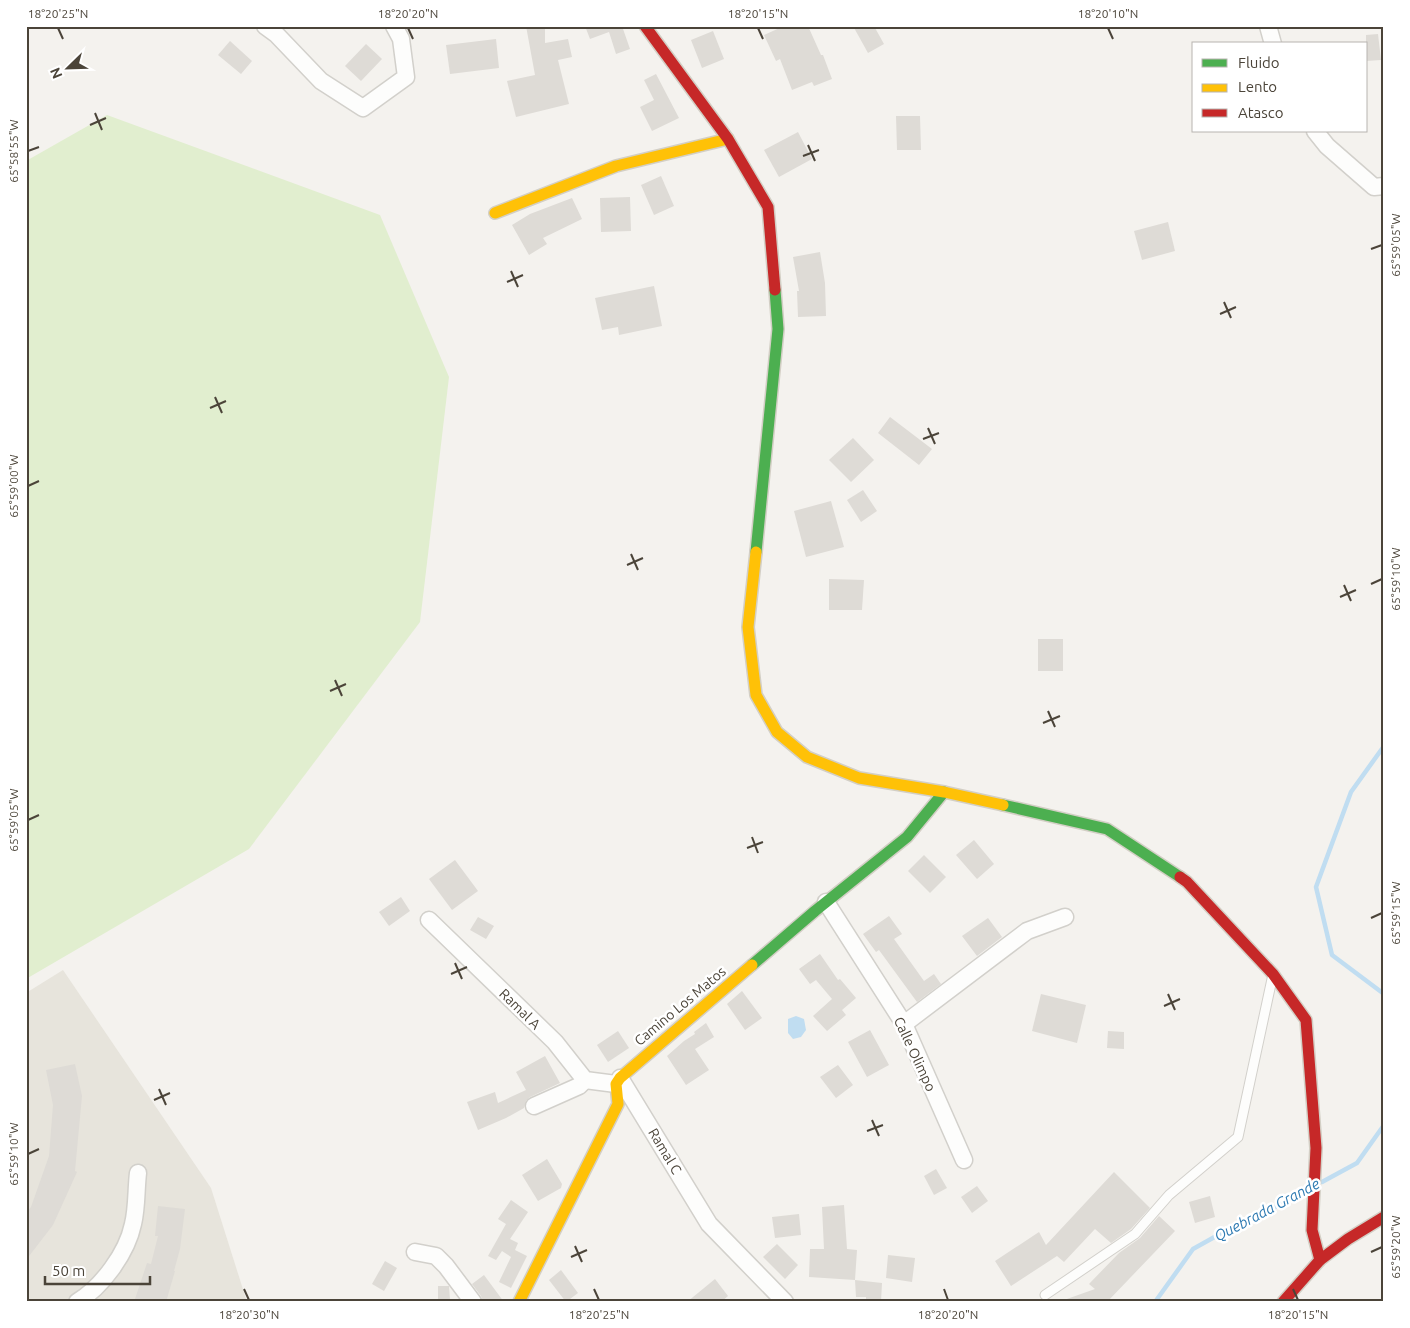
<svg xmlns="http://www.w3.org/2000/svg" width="1410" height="1328" viewBox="0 0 1410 1328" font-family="Ubuntu,sans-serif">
  <rect width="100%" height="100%" fill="#f4f2ee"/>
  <polygon fill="#e7e4dc" points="63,970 211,1188 247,1302 26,1302 26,993"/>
  <polygon fill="#e1eecf" points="107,115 380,215 449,377 420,622 249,849 26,979 26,161"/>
  <polygon fill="#c0ddf1" points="796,1016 804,1019 806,1030 801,1037 793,1039 788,1033 788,1019"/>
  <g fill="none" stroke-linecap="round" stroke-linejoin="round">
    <g stroke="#c0ddf1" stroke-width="4.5">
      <polyline points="1384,746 1351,792 1316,887 1332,955 1384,994"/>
      <polyline points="1322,1182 1357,1163 1384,1125"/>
      <polyline points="1155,1302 1193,1249 1236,1225 1284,1203 1306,1191"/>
    </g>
  </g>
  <g fill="#dedbd6">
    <polygon points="526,26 545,26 545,43 568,39 572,57 558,60 569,104 516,117 507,81 535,75"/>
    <polygon points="585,26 622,26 630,49 616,54 609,32 590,39"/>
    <polygon points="784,26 808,26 821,55 823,55 832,79 814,86 812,82 792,90 780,59 776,61 764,35"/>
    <polygon points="853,26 874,26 884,44 868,53"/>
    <polygon points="713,31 724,59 702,68 691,40"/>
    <polygon points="1378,34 1381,60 1366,61 1366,35"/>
    <polygon points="496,39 499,68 450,74 446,45"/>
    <polygon points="230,41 252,61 241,74 218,55"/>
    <polygon points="366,44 382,59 361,81 345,66"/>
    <polygon points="656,74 679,118 652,131 640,107 654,100 644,80"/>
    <polygon points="896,116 920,116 921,150 897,150"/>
    <polygon points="798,132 812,159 779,177 764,150"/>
    <polygon points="661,176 674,206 654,215 641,185"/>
    <polygon points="630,197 631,231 601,232 600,198"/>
    <polygon points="572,198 582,219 543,238 547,244 529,255 512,225 530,214"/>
    <polygon points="1168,222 1175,251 1142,260 1134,231"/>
    <polygon points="820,252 825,283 826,316 798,317 797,291 799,291 793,257"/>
    <polygon points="654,286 662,326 619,335 618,327 602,330 595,298"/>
    <polygon points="890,417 932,449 919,465 878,433"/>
    <polygon points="853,438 874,460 851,482 829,460"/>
    <polygon points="863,490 877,511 861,522 847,500"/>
    <polygon points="831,501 844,547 806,557 794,511"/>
    <polygon points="829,579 864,580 862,610 829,610"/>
    <rect x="1038" y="639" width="25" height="32"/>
    <polygon points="974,840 994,864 977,879 956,855"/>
    <polygon points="924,855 946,877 930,893 908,871"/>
    <polygon points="455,860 478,891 452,910 429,879"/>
    <polygon points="401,897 410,911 389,926 379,912"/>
    <polygon points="889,916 902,934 894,939 924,981 934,974 941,984 917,1002 879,950 876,952 863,934"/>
    <polygon points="478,917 494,926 486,939 470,930"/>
    <polygon points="988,918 1002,937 977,956 962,936"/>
    <polygon points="820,954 838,980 840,979 856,998 842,1010 846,1015 827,1031 813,1016 832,999 816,980 810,984 799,969"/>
    <polygon points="742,991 762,1018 745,1030 727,1004"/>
    <polygon points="1041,994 1086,1005 1077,1043 1032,1031"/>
    <polygon points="706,1023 714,1037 695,1049 709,1070 686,1085 667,1056 684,1041 695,1034 694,1032"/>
    <polygon points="870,1030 889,1065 867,1077 848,1042"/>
    <polygon points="618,1031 629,1048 608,1062 597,1045"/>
    <polygon points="1108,1031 1124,1032 1124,1049 1107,1048"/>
    <polygon points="545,1056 560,1083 530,1097 526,1101 524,1108 506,1118 478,1130 467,1102 495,1092 498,1103 526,1090 516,1072"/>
    <polygon points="75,1064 82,1096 75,1171 77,1172 53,1225 26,1260 26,1213 31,1207 49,1156 53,1105 46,1070"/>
    <polygon points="838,1065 853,1085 836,1098 820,1077"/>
    <polygon points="547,1159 562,1184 561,1188 538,1201 522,1175"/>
    <polygon points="936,1169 947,1188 934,1195 924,1176"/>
    <polygon points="1114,1172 1150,1208 1131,1229 1111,1243 1095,1229 1064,1262 1057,1256 1011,1286 995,1261 1039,1232 1046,1245"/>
    <polygon points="977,1186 988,1201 972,1213 961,1197"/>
    <polygon points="1210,1196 1215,1217 1195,1223 1189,1202"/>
    <polygon points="511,1200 528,1212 510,1239 518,1243 515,1250 527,1256 511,1288 499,1282 511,1257 502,1251 496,1260 488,1256 506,1224 498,1219"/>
    <polygon points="844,1205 847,1249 857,1250 855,1280 809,1277 810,1249 824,1249 822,1207"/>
    <polygon points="158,1206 185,1209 180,1249 174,1271 175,1271 166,1302 134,1302 147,1263 151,1264 158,1236 155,1236"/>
    <polygon points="799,1214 801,1235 775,1238 772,1217"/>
    <polygon points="1159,1216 1175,1231 1107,1302 1065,1302 1064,1300 1095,1289 1089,1284 1119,1253 1140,1238"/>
    <polygon points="777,1244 798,1265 785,1279 763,1257"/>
    <polygon points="888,1255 915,1258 912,1282 886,1278"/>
    <polygon points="385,1261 397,1268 384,1291 372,1284"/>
    <polygon points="561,1270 578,1293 566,1302 549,1280"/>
    <polygon points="484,1275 504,1302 483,1302 481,1296 472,1284"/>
    <polygon points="715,1279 728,1296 721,1302 687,1302"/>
    <polygon points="855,1280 882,1283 881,1302 866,1302 866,1297 856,1297"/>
    <polygon points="438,1286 449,1286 450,1300 438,1300"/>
  </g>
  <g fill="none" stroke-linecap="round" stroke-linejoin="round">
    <defs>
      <polyline id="lane" points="1045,1295 1135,1234 1169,1195 1238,1137 1272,979"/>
      <g id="street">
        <polyline points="265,26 276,34 321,81 363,108 406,77 401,39 394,26"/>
        <polyline points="1268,26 1273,44"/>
        <polyline points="1315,131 1327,146 1374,187 1384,186"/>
        <polyline points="826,902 904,1024 964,1160"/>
        <polyline points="429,920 555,1042 585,1080 616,1084"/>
        <polyline points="904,1024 1027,931 1065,917"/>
        <polyline points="620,1078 709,1224 785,1302"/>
        <polyline points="534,1106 579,1086 585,1080"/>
        <polyline points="415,1252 436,1256 446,1266 473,1302"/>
        <path d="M77 1302C102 1287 127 1253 133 1224 137 1208 136 1190 138 1173"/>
      </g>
      <g id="fast">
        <polyline points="756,552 778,329 775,290"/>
        <polyline points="1003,805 1107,829 1180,877"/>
        <polyline points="752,965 815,911 907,837 944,792"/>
      </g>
      <g id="slow">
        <polyline points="495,213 616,166 728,139"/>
        <polyline points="756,552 748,627 756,695 777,732 807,757 859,778 944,792 1003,805"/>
        <polyline points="519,1302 618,1104 616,1084 620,1078 752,965"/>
      </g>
      <g id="jam">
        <polyline points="645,26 728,139 768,207 775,290"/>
        <polyline points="1180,877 1187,882 1273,974 1306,1020 1316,1148 1312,1230 1320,1260"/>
        <polyline points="1283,1302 1320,1260 1348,1239 1384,1217"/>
      </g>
    </defs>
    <use href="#lane" stroke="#d2d0cb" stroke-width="11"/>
    <use href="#street" stroke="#d2d0cb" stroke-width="19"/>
    <use href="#fast" stroke="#d3cfc5" stroke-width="14"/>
    <use href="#slow" stroke="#d3cfc5" stroke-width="14"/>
    <use href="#jam" stroke="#d3cfc5" stroke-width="14"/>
    <use href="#lane" stroke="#fdfdfc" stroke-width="9"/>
    <use href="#street" stroke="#fdfdfc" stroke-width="16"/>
    <use href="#fast" stroke="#4caf50" stroke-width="11"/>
    <use href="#slow" stroke="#ffc107" stroke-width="11"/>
    <use href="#jam" stroke="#c62828" stroke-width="11"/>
  </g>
  <path fill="none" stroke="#4b4439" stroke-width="2" d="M58 28 63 39M408 28 413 39M758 28 763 39M1108 28 1113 39M95 113 102 130M90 125 106 118M808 145 815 161M28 151 39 147M803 156 819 150M1371 249 1382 245M511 271 518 287M507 282 523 275M1224 302 1231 318M1220 314 1236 307M215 397 222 413M210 408 226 401M928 428 935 444M923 439 939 433M28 486 39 481M631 554 638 570M627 565 643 558M1371 584 1382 579M1344 585 1351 601M1340 597 1356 590M335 680 342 696M330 691 346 684M1048 711 1055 727M1043 723 1060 716M28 820 39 815M752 837 758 853M747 848 763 842M1371 918 1382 913M455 963 462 979M451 974 467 967M1168 994 1175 1010M1164 1006 1180 999M159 1089 166 1105M154 1100 170 1093M872 1120 879 1136M867 1131 883 1125M28 1154 39 1149M575 1246 582 1262M1371 1252 1382 1247M571 1257 587 1250M244 1289 249 1300M594 1289 599 1300M944 1289 948 1300M1293 1289 1298 1300"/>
  <g text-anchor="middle" stroke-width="5" stroke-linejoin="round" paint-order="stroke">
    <g font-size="14" fill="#4b4439" stroke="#fff">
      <text transform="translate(680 1006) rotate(-40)" y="5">Camino Los Matos</text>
      <text transform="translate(520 1009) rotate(44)" y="5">Ramal A</text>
      <text transform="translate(915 1054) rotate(65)" y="5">Calle Olimpo</text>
      <text transform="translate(665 1151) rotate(59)" y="5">Ramal C</text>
    </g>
    <g font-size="15" font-style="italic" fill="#2e7ab2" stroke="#fff">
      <text transform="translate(1267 1210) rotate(-28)" y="5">Quebrada Grande</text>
    </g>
  </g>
  <rect width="1410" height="1328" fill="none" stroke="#ffffff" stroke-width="55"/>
  <rect x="1192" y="42" width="175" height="90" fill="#ffffff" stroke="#b7b4b0"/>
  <rect x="1202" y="59" width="25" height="8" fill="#4caf50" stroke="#b7b4b0"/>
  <text x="1238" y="68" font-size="15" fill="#4b4439">Fluido</text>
  <rect x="1202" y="84" width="25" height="8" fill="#ffc107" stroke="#b7b4b0"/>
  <text x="1238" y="92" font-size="15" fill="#4b4439">Lento</text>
  <rect x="1202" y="109" width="25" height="8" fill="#c62828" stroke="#b7b4b0"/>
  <text x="1238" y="118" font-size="15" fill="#4b4439">Atasco</text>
  <g transform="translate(68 68) rotate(247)" stroke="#ffffff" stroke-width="4" paint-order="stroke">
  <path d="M0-4L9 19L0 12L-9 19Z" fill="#4b4439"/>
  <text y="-8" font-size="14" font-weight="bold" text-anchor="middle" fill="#4b4439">N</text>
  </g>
  <path d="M45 1276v8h105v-8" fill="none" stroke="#4b4439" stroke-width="2.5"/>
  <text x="52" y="1276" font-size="15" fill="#4b4439" stroke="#ffffff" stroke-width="4" paint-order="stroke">50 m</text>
  <rect x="28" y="28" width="1354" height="1272" fill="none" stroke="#4b4439" stroke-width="2"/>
  <g font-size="12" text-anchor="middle" fill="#4b4439">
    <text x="58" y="18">18°20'25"N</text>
    <text x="408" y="18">18°20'20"N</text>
    <text x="758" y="18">18°20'15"N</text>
    <text x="1108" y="18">18°20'10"N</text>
    <text transform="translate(14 151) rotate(-90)" y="4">65°58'55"W</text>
    <text transform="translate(1396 245) rotate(-90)" y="4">65°59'05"W</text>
    <text transform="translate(14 486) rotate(-90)" y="4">65°59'00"W</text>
    <text transform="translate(1396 579) rotate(-90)" y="4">65°59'10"W</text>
    <text transform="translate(14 820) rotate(-90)" y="4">65°59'05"W</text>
    <text transform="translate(1396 913) rotate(-90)" y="4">65°59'15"W</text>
    <text transform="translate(14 1154) rotate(-90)" y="4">65°59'10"W</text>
    <text transform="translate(1396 1247) rotate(-90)" y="4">65°59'20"W</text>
    <text x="249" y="1319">18°20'30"N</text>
    <text x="599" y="1319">18°20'25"N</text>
    <text x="948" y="1319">18°20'20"N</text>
    <text x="1298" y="1319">18°20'15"N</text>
  </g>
</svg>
